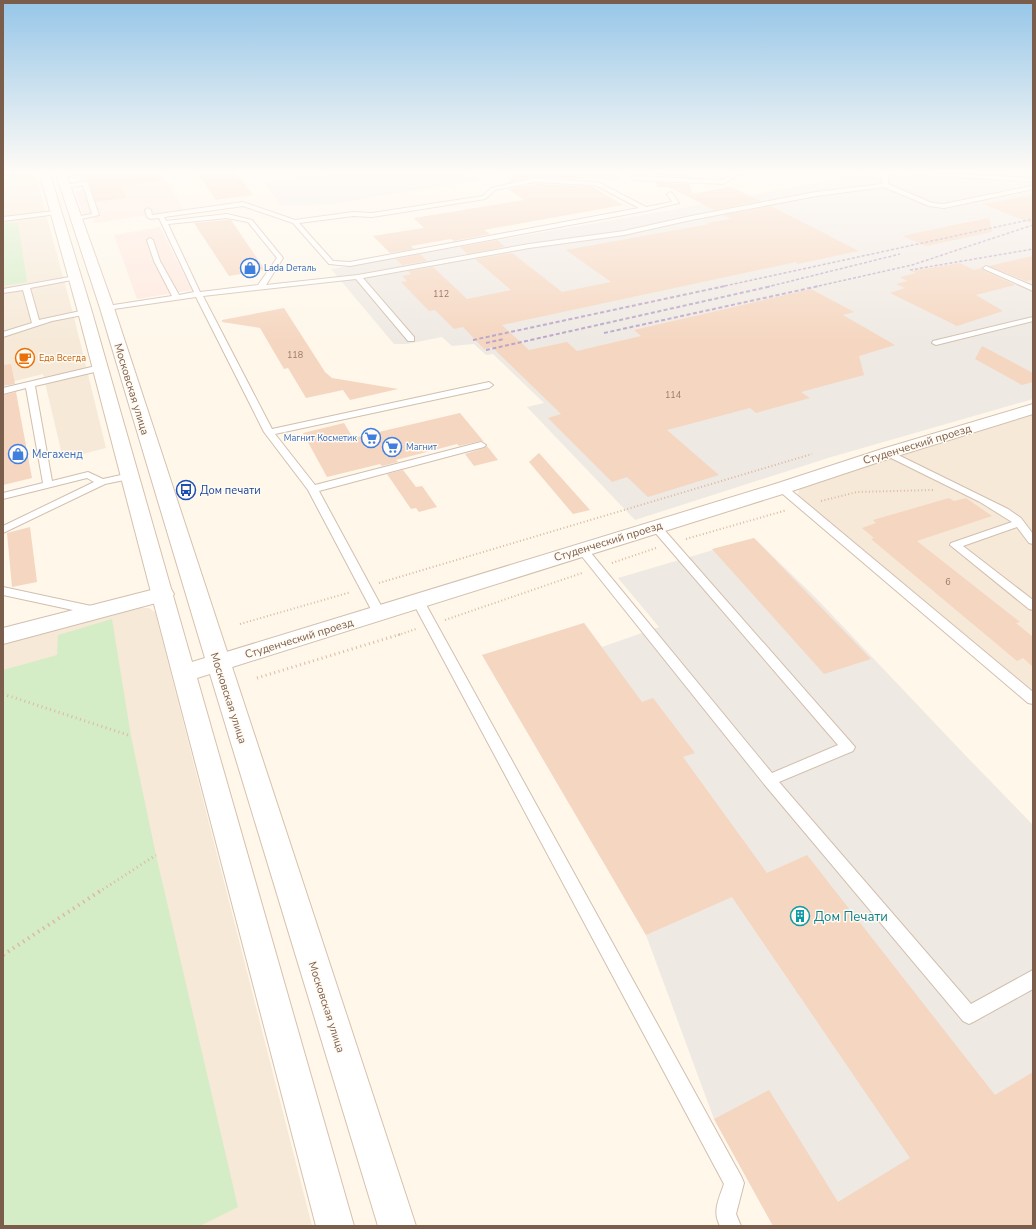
<svg xmlns="http://www.w3.org/2000/svg" width="1036" height="1229" viewBox="0 0 1036 1229" font-family="'Nunito Sans',sans-serif">
  <rect width="100%" height="100%" fill="#fef7ea"/>
  <g fill="#f6e9d8">
    <polygon points="3,171 34,171 73,313 106,448 63,459 43,374 3,384"/>
    <polygon points="1033,414 1033,700 799,498 798,493 800,488 804,485"/>
    <polygon points="141,608 149,608 155,612 312,1226 3,1226 3,644"/>
  </g>
  <g fill="#fee8de">
    <polygon points="79,171 160,171 184,210 94,223 92,216 84,217 76,192 82,189"/>
    <polygon points="160,227 192,290 137,299 114,235"/>
  </g>
  <g fill="#efe9e3">
    <polygon points="351,171 424,171 476,176 483,180 330,204 282,206 264,183"/>
    <polygon points="497,171 623,171 619,180 494,174"/>
    <polygon points="880,174 1033,184 1033,399 828,458 635,520 527,407 544,403 493,354 486,355 474,344 452,346 442,337 407,344 394,344 331,269 677,209 860,175 879,176"/>
    <polygon points="754,538 815,597 966,756 1033,825 1033,1226 773,1226 714,1119 646,935 482,655 584,623 602,647 659,627 618,578"/>
  </g>
  <g fill="#d5edc7">
    <polygon points="18,222 27,282 3,286 3,224"/>
    <polygon points="112,619 131,736 156,855 238,1207 200,1226 3,1226 3,670 57,655 58,635"/>
  </g>
  <g fill="#f5d6c0">
    <polygon points="89,171 158,171 158,181 121,186 126,198 96,202 87,178 91,177"/>
    <polygon points="196,171 234,171 253,195 216,200"/>
    <polygon points="515,171 539,171 543,174 548,171 565,171 570,176 573,175 579,179 535,176 508,183"/>
    <polygon points="655,171 687,171 688,177 655,175"/>
    <polygon points="656,182 690,184 692,194 731,187 761,201 714,210 669,187 657,187"/>
    <polygon points="535,184 591,186 623,205 484,230 490,234 454,241 451,239 411,246 414,249 390,253 373,236 424,228 414,218 524,200 508,189"/>
    <polygon points="1033,195 1033,224 983,204"/>
    <polygon points="771,206 859,251 797,264 796,262 502,325 529,350 567,342 577,351 641,336 634,330 811,289 854,312 843,315 895,345 859,356 864,375 801,392 810,398 756,413 750,408 667,430 719,475 648,497 627,477 612,482 548,418 561,414 492,347 484,349 463,327 454,329 435,310 429,311 401,282 407,281 402,276 411,274 408,271 433,267 467,299 511,290 475,259 512,253 562,292 611,282 566,250 710,224 707,223 731,219 724,215"/>
    <polygon points="989,218 992,232 926,246 902,236"/>
    <polygon points="227,220 231,220 265,270 229,276 194,223"/>
    <polygon points="497,240 505,247 468,254 460,247"/>
    <polygon points="420,254 427,261 402,265 396,259"/>
    <polygon points="1033,256 1033,280 1026,281 989,266"/>
    <polygon points="960,263 974,270 982,268 983,270 1015,285 976,295 1003,311 957,326 890,293 905,288 896,284 907,281 900,277 916,273 911,271"/>
    <polygon points="284,308 325,372 332,378 398,389 350,400 343,390 306,398 288,368 284,369 260,328 222,322 222,320"/>
    <polygon points="982,346 1033,373 1033,382 1022,385 975,359"/>
    <polygon points="11,364 15,384 3,386 3,365"/>
    <polygon points="16,392 32,478 3,485 3,395"/>
    <polygon points="460,413 484,442 481,441 459,446 457,444 396,460 398,462 382,466 380,464 327,477 303,433 344,423 353,438"/>
    <polygon points="487,446 498,460 474,466 465,454 484,448"/>
    <polygon points="539,453 590,510 573,514 529,462"/>
    <polygon points="403,470 416,487 422,486 437,507 419,512 416,508 411,509 387,474"/>
    <polygon points="949,498 954,501 966,498 992,516 917,541 1020,622 1016,623 1033,637 1033,667 1023,658 1017,661 871,539 874,538 862,528 876,523 873,520"/>
    <polygon points="30,527 37,582 12,587 7,533"/>
    <polygon points="754,538 871,659 824,674 712,549"/>
    <polygon points="584,623 642,702 653,698 695,753 683,757 767,873 807,855 995,1095 1033,1072 1033,1226 773,1226 714,1119 769,1090 838,1202 910,1158 732,897 646,935 482,655"/>
  </g>
  <g fill="none" stroke-linecap="round" stroke-linejoin="round">
    <defs>
      <g id="lane">
        <polygon points="74,171 83,171 62,178 59,176"/>
        <polygon points="540,171 547,171 544,173"/>
        <polygon points="569,171 575,171 571,175 568,173"/>
        <polygon points="598,171 604,171 601,176 596,175"/>
        <polygon points="738,171 745,171 723,184 634,180 631,178 634,176 722,180"/>
        <polygon points="855,171 863,171 860,173"/>
        <path d="M882 171H888V184L932 203 944 204 1032 186 1033 189 944 208 929 206 884 187 816 196 691 220 624 235 529 248 363 278 414 337V341H408L356 279 203 296 272 429 489 382 493 385 489 388 275 434 315 485 481 442 486 445 484 447 319 491 385 613 383 616H375L373 613 308 490 264 432 196 297 107 310 103 308 107 306 172 296 154 261 147 240 150 238 153 240 160 261 179 295 194 292 159 218 150 219 147 217 145 210 148 208 151 210 152 215 243 202 295 220 353 212 372 213 483 196 491 188 535 178 598 182 646 207 672 202 667 194 670 192 672 193 679 203 645 211 350 266 329 264 293 223 243 206 164 217 166 221 227 214 252 220 283 258 266 285 358 275 529 244 624 231 691 216 816 192 882 184ZM535 182 595 185 639 208 350 262 333 261 299 223 353 216 372 217 485 199 495 190ZM227 218 248 222 277 258 258 285 200 292 168 224Z"/>
        <polygon points="907,171 1033,178 1033,182 919,175"/>
        <polygon points="85,181 88,183 99,215 77,220 75,219 75,217 92,214 83,185 65,188 62,186"/>
        <polygon points="55,211 57,212 57,214 3,221 3,217"/>
        <polygon points="986,266 1033,286 1033,291 984,269 983,268"/>
        <polygon points="75,276 79,278 77,279 30,288 39,320 85,310 89,312 88,314 52,321 3,337 3,332 32,323 23,290 3,293 3,289"/>
        <polygon points="1033,317 1033,321 936,345 932,343 933,341"/>
        <polygon points="100,365 103,366 104,368 103,370 35,386 52,481 88,472 103,479 130,473 135,476 134,478 105,484 3,533 3,526 94,482 87,478 3,499 3,493 43,483 26,388 3,394 3,388"/>
        <polygon points="888,450 1008,509 1021,518 1033,534 1033,544 1029,543 1017,527 963,546 1033,600 1033,610 1029,609 950,545 951,543 1012,522 980,502 885,455 883,453 885,451"/>
        <polygon points="782,485 786,486 1033,692 1033,704 1028,703 778,490 777,488"/>
        <polygon points="656,524 660,525 855,747 853,751 779,782 971,1004 1033,970 1033,989 975,1021 969,1024 963,1021 764,784 576,549 578,547 586,547 772,773 838,745 652,529 651,527"/>
        <polygon points="3,587 96,607 100,608 102,611 100,614 96,615 3,595"/>
        <path d="M418 597 422 598 424 601 741 1176 744 1183 736 1214 741 1226H720C712 1211 719 1199 724 1184L412 601 414 598Z"/>
      </g>
      <g id="street">
        <polygon points="1033,404 1033,414 894,457 789,492 226,669 218,671 210,669 206,663 210,657 775,484 882,449"/>
        <polygon points="163,587 171,589 174,594 171,599 3,644 3,628"/>
      </g>
      <polygon id="secondary" points="39,171 49,171 92,312 192,662 205,658 100,308 55,171 65,171 114,308 416,1226 378,1226 210,674 197,678 354,1226 316,1226 78,312"/>
    </defs>
    <use href="#lane" stroke="#d2bfae" stroke-width="2"/>
    <use href="#street" stroke="#d2bfae" stroke-width="2"/>
    <use href="#secondary" stroke="#d7c1ae" stroke-width="2"/>
    <g stroke="#dbbaa2" stroke-width="2" stroke-dasharray="1 2.5" stroke-linecap="butt">
      <polyline points="821,501 857,492 933,490"/>
      <polyline points="686,539 787,510"/>
      <polyline points="612,563 656,548"/>
      <polyline points="379,583 812,454"/>
      <polyline points="445,620 582,573"/>
      <polyline points="240,624 351,592"/>
      <polyline points="398,635 416,629"/>
    </g>
    <g stroke="#dbbaa2" stroke-width="3" stroke-dasharray="1 3.5" stroke-linecap="butt">
      <polyline points="257,678 401,634"/>
      <polyline points="3,694 131,736"/>
      <polyline points="99,892 156,855"/>
    </g>
    <polyline stroke="#dbbaa2" stroke-width="4" stroke-dasharray="1.5 4.5" stroke-linecap="butt" points="3,955 100,891"/>
    <use href="#lane" fill="#fff" fill-rule="evenodd"/>
    <use href="#street" fill="#fff" fill-rule="evenodd"/>
    <use href="#secondary" fill="#fff" fill-rule="evenodd"/>
    <g stroke="#baa6ca" stroke-width="1.5" stroke-dasharray="3 2" stroke-linecap="butt">
      <polyline points="910,270 1033,249"/>
      <polyline points="720,287 1033,219"/>
      <polyline points="767,287 900,254"/>
      <polyline points="814,287 912,265 1033,225"/>
    </g>
    <g stroke="#baa6ca" stroke-width="2" stroke-dasharray="4 2.5" stroke-linecap="butt">
      <polyline points="604,333 819,286"/>
      <polyline points="473,340 725,286"/>
      <polyline points="486,343 504,339"/>
      <polyline points="486,350 772,286"/>
    </g>
  </g>
  <linearGradient id="sky" x2="0" y2="1"><stop stop-color="#96c6e8"/><stop offset="0.5" stop-color="#fffbf6"/><stop offset="1" stop-color="#fffbf6" stop-opacity="0"/></linearGradient>
  <rect width="1036" height="343" fill="url(#sky)"/>
  <defs>
    <symbol id="shop-ring" viewBox="-11 -11 22 22"><circle r="9.5" fill="#fffaf2" stroke="#3f7fe0" stroke-width="1.5"/><path d="M-5-2.5h2.3a2.7 3.5 0 0 1 5.4 0H5L5.5 6h-11ZM-1.5-2.5h3a1.5 2.3 0 0 0-3 0Z" fill="#3f7fe0"/></symbol>
    <symbol id="cafe-ring" viewBox="-11 -11 22 22"><circle r="9.5" fill="#fffaf2" stroke="#e8710a" stroke-width="1.5"/><path d="M-5.5-4.5H6V0H3Q3 3.5 0 3.5H-2.5Q-5.5 3.5-5.5 0ZM3-3.2v2h1.7v-2ZM-6 4.5H4V6H-6Z" fill="#e8710a"/></symbol>
    <symbol id="supermarket-ring" viewBox="-11 -11 22 22"><circle r="9.5" fill="#fffaf2" stroke="#3f7fe0" stroke-width="1.5"/><path d="M-6-5.5h2.5l.6 2H6L4.5 2H-2.5L-4.4-4H-6ZM-1.5 3.2a1.3 1.3 0 1 0 .1 0ZM3 3.2a1.3 1.3 0 1 0 .1 0Z" fill="#3f7fe0"/></symbol>
    <symbol id="bus-ring" viewBox="-11 -11 22 22"><circle r="9.5" fill="#fffaf2" stroke="#1a4fb4" stroke-width="1.5"/><path d="M-5-6H5V4H4V6H2V4H-2V6H-4V4H-5ZM-3.5-4V0h7V-4ZM-3.5 1.2v1.5H-2V1.2ZM2 1.2v1.5H3.5V1.2Z" fill="#1a4fb4"/></symbol>
    <symbol id="building-ring" viewBox="-11 -11 22 22"><circle r="9.5" fill="#fffaf2" stroke="#0f9aa8" stroke-width="1.5"/><path d="M-4-6H4V6H1V3H-1V6H-4ZM-2.5-4.3h1.7v1.8h-1.7ZM.8-4.3h1.7v1.8H.8ZM-2.5-1h1.7V.8h-1.7ZM.8-1h1.7V.8H.8Z" fill="#0f9aa8"/></symbol>
  </defs>
  <g fill-rule="evenodd">
    <use href="#shop-ring" x="239" y="257" width="22" height="22"/>
    <use href="#cafe-ring" x="14" y="347" width="22" height="22"/>
    <use href="#supermarket-ring" x="360" y="427" width="22" height="22"/>
    <use href="#supermarket-ring" x="381" y="436" width="22" height="22"/>
    <use href="#shop-ring" x="7" y="443" width="22" height="22"/>
    <use href="#bus-ring" x="175" y="479" width="22" height="22"/>
    <use href="#building-ring" x="789" y="905" width="22" height="22"/>
  </g>
  <g text-anchor="middle" stroke-width="3" stroke-linejoin="round" paint-order="stroke">
    <g font-size="9" fill="#366cbe" stroke="#fffaf2" text-anchor="start">
      <text x="264" y="271">Lada Dеталь</text>
      <text x="357" y="441" text-anchor="end">Магнит Косметик</text>
      <text x="406" y="450">Магнит</text>
    </g>
    <g font-size="9" fill="#9a7b68">
      <text x="441" y="297">112</text>
      <text x="295" y="358">118</text>
      <text x="673" y="398">114</text>
      <text x="948" y="585">6</text>
    </g>
    <g font-size="9" fill="#c56008" stroke="#fffaf2" text-anchor="start">
      <text x="39" y="361">Еда Всегда</text>
    </g>
    <g font-size="11" fill="#7b5d4b" stroke="#fffaf2">
      <text transform="translate(132 389) rotate(73)" y="4">Московская улица</text>
      <text transform="translate(917 444) rotate(-17)" y="4">Студенческий проезд</text>
      <text transform="translate(608 541) rotate(-17)" y="4">Студенческий проезд</text>
      <text transform="translate(299 638) rotate(-17)" y="4">Студенческий проезд</text>
      <text transform="translate(229 698) rotate(72)" y="4">Московская улица</text>
      <text transform="translate(327 1007) rotate(72)" y="4">Московская улица</text>
    </g>
    <g font-size="11" fill="#366cbe" stroke="#fffaf2" text-anchor="start">
      <text x="32" y="458">Мегахенд</text>
    </g>
    <g font-size="11" fill="#164399" stroke="#fffaf2" text-anchor="start">
      <text x="200" y="494">Дом печати</text>
    </g>
    <g font-size="13" fill="#0d838f" stroke="#fffaf2" text-anchor="start">
      <text x="814" y="921">Дом Печати</text>
    </g>
  </g>
  <rect width="1036" height="1229" fill="none" stroke="#7b5d4b" stroke-width="8"/>
</svg>
